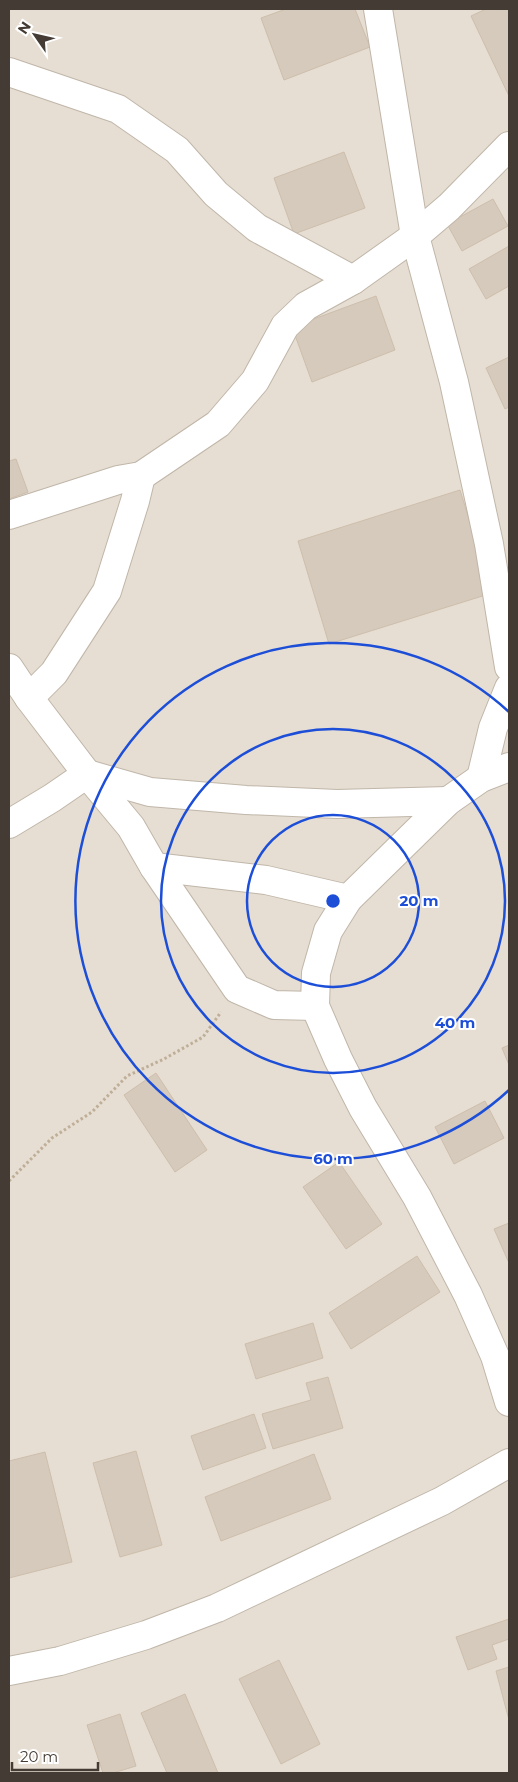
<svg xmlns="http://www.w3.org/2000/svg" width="518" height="1782" viewBox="0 0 518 1782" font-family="Montserrat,sans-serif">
  <rect width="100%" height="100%" fill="#f2ece3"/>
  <rect fill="#e6ded2" x="9" y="9" width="500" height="1764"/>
  <g fill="#d6cabc" stroke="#cebeac">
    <polygon points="286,9 355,9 370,47 284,80 261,18"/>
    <polygon points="486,9 509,9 509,96 471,16"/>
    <polygon points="344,152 365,208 294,234 274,178"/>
    <polygon points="493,199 508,226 462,251 447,224"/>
    <polygon points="509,246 509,286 486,299 469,269"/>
    <polygon points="376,296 395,350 312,382 292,327"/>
    <polygon points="509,357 509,407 505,409 486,368"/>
    <polygon points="16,459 28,492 9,499 9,461"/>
    <polygon points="460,490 492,593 329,644 298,541"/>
    <polygon points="509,1045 509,1065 502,1048"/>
    <polygon points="156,1073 207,1150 175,1172 124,1095"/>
    <polygon points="485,1101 504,1138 454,1164 435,1127"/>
    <polygon points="339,1162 382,1224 346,1249 303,1187"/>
    <polygon points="509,1223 509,1263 494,1229"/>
    <polygon points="417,1256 440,1292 351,1349 329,1313"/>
    <polygon points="313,1323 323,1358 256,1379 245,1344"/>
    <polygon points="328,1377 343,1428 273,1449 262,1414 311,1400 306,1383"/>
    <polygon points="254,1414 266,1448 203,1470 191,1436"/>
    <polygon points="136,1451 162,1545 120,1557 93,1463"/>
    <polygon points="45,1452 72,1562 9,1578 9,1461"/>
    <polygon points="314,1454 331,1499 221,1541 205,1497"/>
    <polygon points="509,1619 509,1639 492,1645 497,1659 468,1670 456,1637"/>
    <polygon points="279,1660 320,1744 281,1764 239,1679"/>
    <polygon points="509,1667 509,1720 496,1671"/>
    <polygon points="185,1694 218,1773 167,1773 141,1713"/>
    <polygon points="120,1714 136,1766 113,1773 103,1773 87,1725"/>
  </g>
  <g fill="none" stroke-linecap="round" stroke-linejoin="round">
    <defs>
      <g id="minor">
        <polyline points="378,9 415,236 454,382 489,544 509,667"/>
        <polyline points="9,72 118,109 177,150 216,194 257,228 353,280"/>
        <polyline points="9,515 118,480 141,476 218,424 255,381 285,326 306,306 353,280 415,236 449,207 509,146"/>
        <polyline points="9,668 29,698 87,774 131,827 154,867 237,989 274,1005 315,1006"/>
        <polyline points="29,698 54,673 107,591 135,501 141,476"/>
        <polyline points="509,767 481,778 448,801 348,899 328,931 316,973 315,1006 338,1059 363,1108 417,1197 468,1295 495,1356 509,1402"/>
        <polyline points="481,778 493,728 509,688"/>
        <polyline points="9,824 52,798 87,774 150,792 246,800 337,804 448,801"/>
        <polyline points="154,867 266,880 348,899"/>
        <polyline points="9,1671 60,1661 146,1635 217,1608 442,1501 509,1463"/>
      </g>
    </defs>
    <use href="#minor" stroke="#c0b6a9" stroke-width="30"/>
    <polyline stroke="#bfae98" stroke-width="3" stroke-dasharray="2.5 2.5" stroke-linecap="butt" points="9,1181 52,1138 92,1112 127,1076 164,1059 203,1037 221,1012"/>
    <use href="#minor" stroke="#fff" stroke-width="28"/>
  </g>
  <g fill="none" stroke="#1d4ed8" stroke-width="2.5">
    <circle cx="333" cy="901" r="86"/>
    <circle cx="333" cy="901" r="172"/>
    <path d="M509 1090A258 258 0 1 1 509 712"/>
  </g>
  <circle cx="333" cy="901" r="8" fill="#1d4ed8" stroke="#fff" stroke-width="2.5"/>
  <g font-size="15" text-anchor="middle" font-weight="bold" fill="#1d4ed8" stroke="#fff" stroke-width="4" stroke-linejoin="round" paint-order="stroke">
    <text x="419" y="906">20 m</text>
    <text x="455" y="1028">40 m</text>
    <text x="333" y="1164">60 m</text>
  </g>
  <rect width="518" height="1782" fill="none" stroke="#443c34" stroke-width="20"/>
  <g transform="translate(35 35) rotate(304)" stroke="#ffffff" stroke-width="4" paint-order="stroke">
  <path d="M0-4L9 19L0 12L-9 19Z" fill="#443c34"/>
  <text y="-8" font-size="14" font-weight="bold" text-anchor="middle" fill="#443c34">N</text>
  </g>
  <path d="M12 1762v8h86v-8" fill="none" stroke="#443c34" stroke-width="2.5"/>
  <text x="20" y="1762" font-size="15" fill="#443c34" stroke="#ffffff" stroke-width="4" paint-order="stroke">20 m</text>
</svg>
